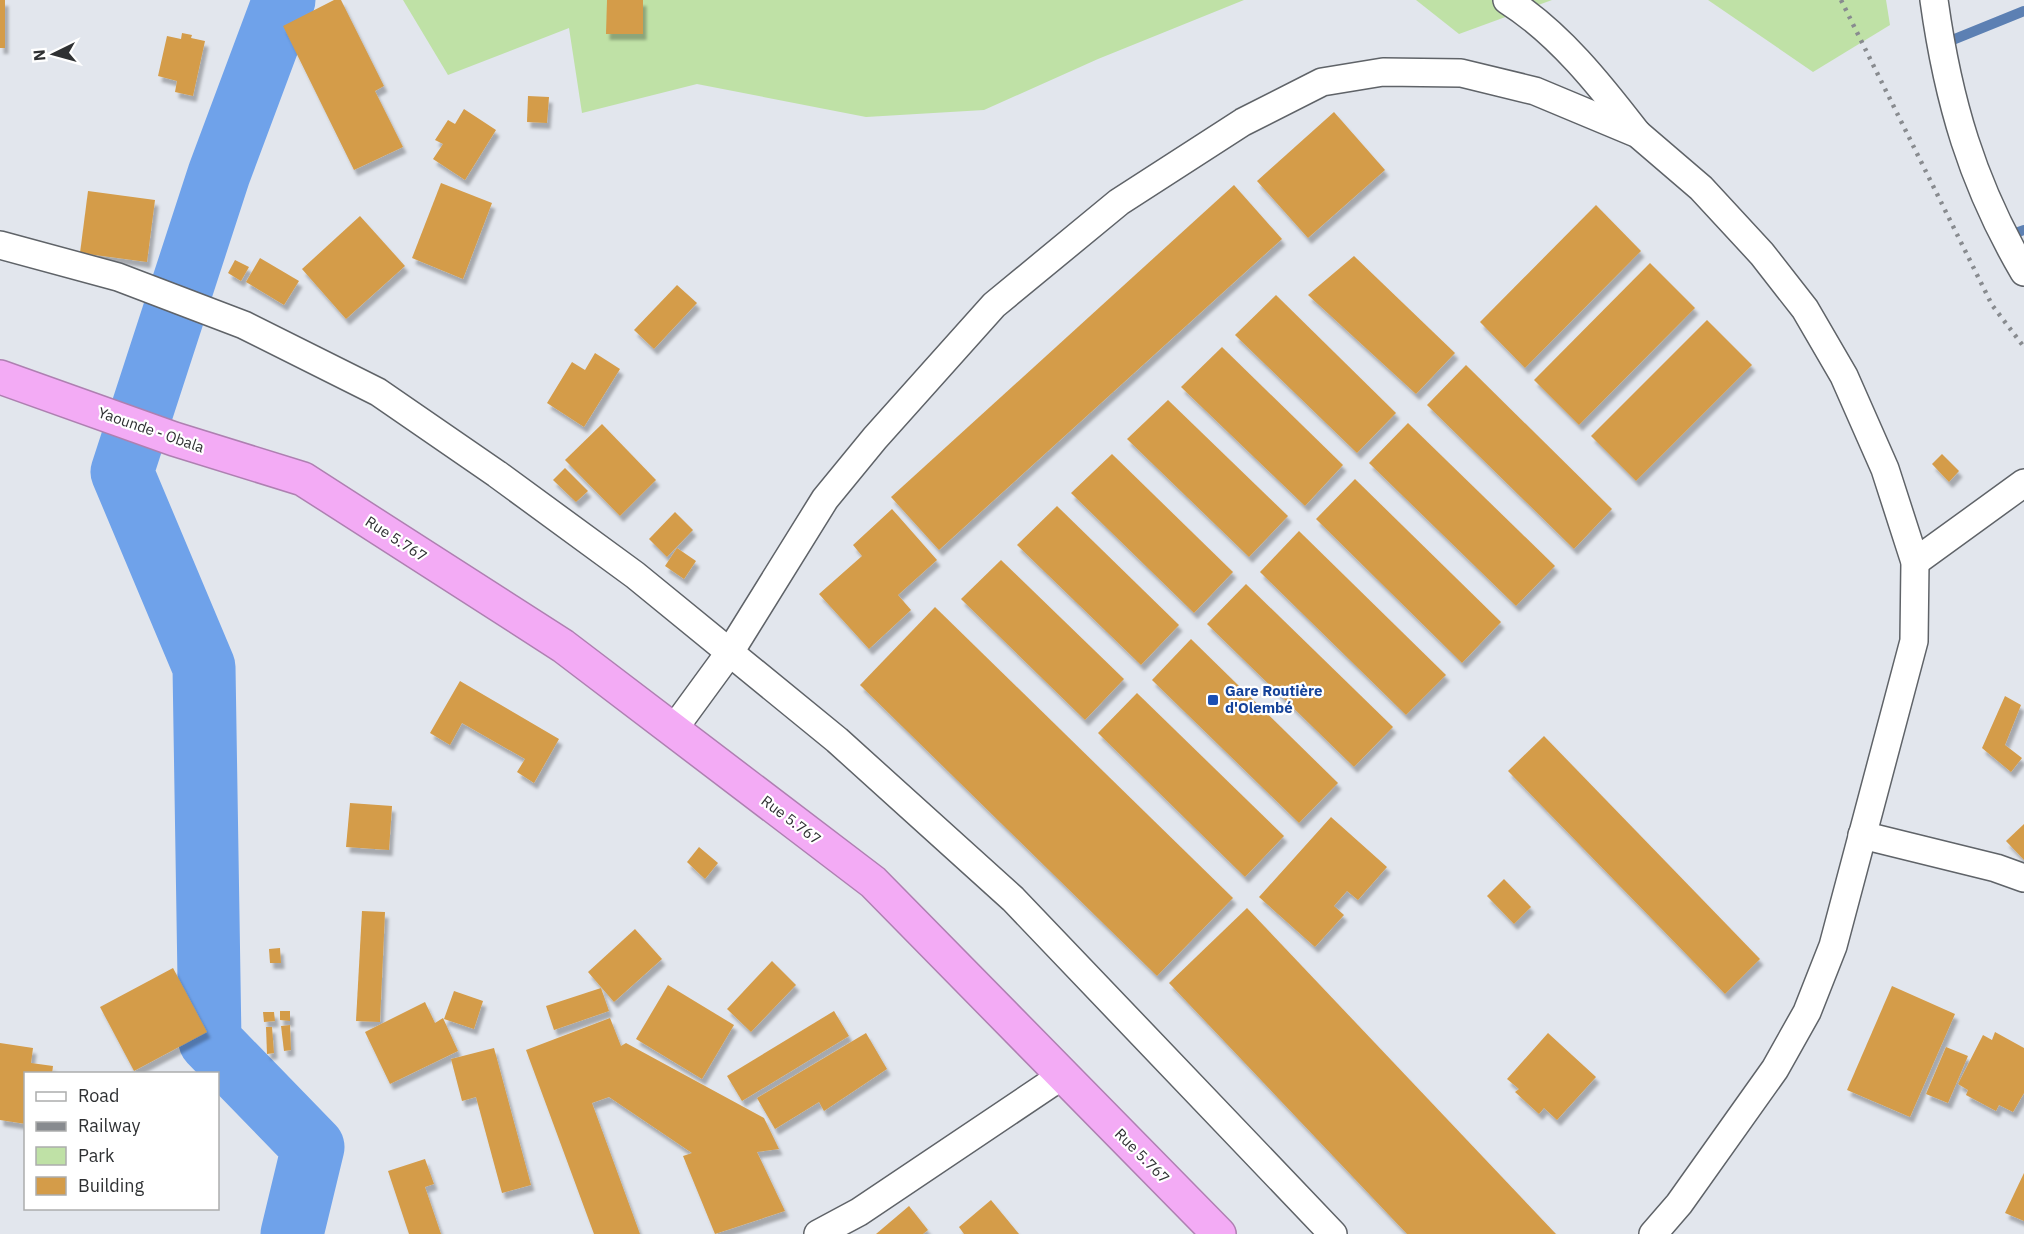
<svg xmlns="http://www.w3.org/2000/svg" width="2024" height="1234" viewBox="0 0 2024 1234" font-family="'IBM Plex Sans',sans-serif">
  <defs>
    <filter id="shadow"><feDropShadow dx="3.5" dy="6" stdDeviation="1.5" flood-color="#0004"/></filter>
  </defs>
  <rect width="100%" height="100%" fill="#e2e6ed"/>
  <g fill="#bfe1a6">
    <polygon points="403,0 1244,0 1098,59 984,110 866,117 697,84 582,113 569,28 448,75"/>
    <polygon points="1416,0 1552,0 1459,34"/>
    <polygon points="1708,0 1886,0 1890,25 1813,72"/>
  </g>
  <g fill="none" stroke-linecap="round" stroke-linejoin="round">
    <g stroke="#5c80b3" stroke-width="10">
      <polyline points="1945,43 2024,11"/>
      <polyline points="2007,236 2024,230"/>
    </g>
    <polyline stroke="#6fa2ea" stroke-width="63" points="284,0 219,174 122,472 204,667 210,1041 313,1147 292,1234"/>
  </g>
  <g fill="#d49c49" filter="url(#shadow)">
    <rect x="0" y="0" width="5" height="48"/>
    <polygon points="334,0 341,0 384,86 375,91 403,147 354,170 283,26"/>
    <polygon points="607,0 643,0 643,34 606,34"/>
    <polygon points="182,33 192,35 191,38 205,41 193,96 175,92 177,81 158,76 167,36 181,39"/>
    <polygon points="528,96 549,97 547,123 527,122"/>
    <polygon points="464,109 496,130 465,180 433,159 443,144 435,140 448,120 455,124"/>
    <polygon points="1334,112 1385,170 1308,238 1257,181"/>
    <polygon points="441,183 492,203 463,279 412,258"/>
    <polygon points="1234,185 1282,239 939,550 891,497"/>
    <polygon points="88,191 155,200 147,262 80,253"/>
    <polygon points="1596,205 1641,251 1525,368 1480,322"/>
    <polygon points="360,216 405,266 346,319 302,269"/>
    <polygon points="1354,256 1455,353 1416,394 1308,295"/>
    <polygon points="260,258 299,281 284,305 246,282"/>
    <polygon points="235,260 249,267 241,281 228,273"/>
    <polygon points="1650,263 1695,308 1579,425 1534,380"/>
    <polygon points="677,285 697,303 654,349 634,330"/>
    <polygon points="1276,295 1396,413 1357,453 1235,335"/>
    <polygon points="1707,320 1752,365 1636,481 1591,436"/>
    <polygon points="1222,347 1343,465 1305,506 1181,387"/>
    <polygon points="595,353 620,369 584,427 547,403 572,362 585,370"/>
    <polygon points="1466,365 1612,509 1574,549 1427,405"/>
    <polygon points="1168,400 1288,516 1249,557 1127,439"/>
    <polygon points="1408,423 1555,566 1516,606 1369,463"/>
    <polygon points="602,424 656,480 620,516 565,460"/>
    <polygon points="1112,454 1233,572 1194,613 1071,493"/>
    <polygon points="1942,454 1959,471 1949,482 1932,464"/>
    <polygon points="565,468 588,491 576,502 553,480"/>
    <polygon points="1355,479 1501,622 1462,663 1316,519"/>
    <polygon points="1057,506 1179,625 1141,665 1017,545"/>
    <polygon points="892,509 937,560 898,595 911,610 869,649 819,594 862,556 853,545"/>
    <polygon points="675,512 693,530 667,557 649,539"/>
    <polygon points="1299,531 1446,675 1406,715 1260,572"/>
    <polygon points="677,548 696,561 684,579 665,566"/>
    <polygon points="1001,560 1124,679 1085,720 961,599"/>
    <polygon points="1246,584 1393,727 1354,767 1207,624"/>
    <polygon points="935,607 1233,898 1157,976 860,685"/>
    <polygon points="1191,639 1338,783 1299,823 1152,680"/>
    <polygon points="460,681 559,739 534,783 517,772 525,759 462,723 450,745 430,733"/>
    <polygon points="1137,693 1284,836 1245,877 1098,733"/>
    <polygon points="2005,696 2021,705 2005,745 2022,758 2011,772 1982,748"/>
    <polygon points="1544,736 1760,959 1725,994 1508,771"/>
    <polygon points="350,803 392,806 389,850 346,847"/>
    <polygon points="1331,817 1387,867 1358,900 1347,891 1334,906 1344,915 1315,947 1259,897"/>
    <polygon points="2024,824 2024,860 2006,841"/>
    <polygon points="699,847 718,863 705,879 687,862"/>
    <polygon points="1504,879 1531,907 1514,924 1487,896"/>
    <polygon points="1247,908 1556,1234 1407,1234 1169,983"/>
    <polygon points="362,911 385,912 380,1022 356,1021"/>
    <polygon points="635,929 662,959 614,1002 588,972"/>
    <polygon points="280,948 281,963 270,963 269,949"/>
    <polygon points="772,961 796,985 751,1032 727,1009"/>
    <polygon points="173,968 207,1032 134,1071 100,1007"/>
    <polygon points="668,985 734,1025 702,1079 636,1039"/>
    <polygon points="1892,986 1955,1014 1910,1117 1847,1090"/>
    <polygon points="601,988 609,1011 554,1030 546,1006"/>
    <polygon points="454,991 483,1001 474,1029 444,1019"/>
    <polygon points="425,1002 435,1023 443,1018 458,1051 390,1084 365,1032"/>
    <polygon points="280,1011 290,1011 290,1021 280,1020"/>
    <polygon points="834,1011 849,1036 742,1101 727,1076"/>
    <polygon points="263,1012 274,1012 275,1021 264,1022"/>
    <polygon points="610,1018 621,1046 626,1043 764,1118 779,1149 757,1152 785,1211 715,1234 683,1156 692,1153 609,1097 592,1103 640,1234 594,1234 526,1050"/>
    <polygon points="290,1025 291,1050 284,1051 281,1026"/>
    <polygon points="266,1027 272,1027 274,1053 267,1054"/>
    <polygon points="1995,1032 2024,1048 2024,1093 2013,1112 1999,1105 1996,1111 1966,1095 1968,1090 1958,1084 1983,1035 1992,1040"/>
    <polygon points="866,1033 887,1069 824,1111 819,1102 775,1129 757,1098"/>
    <polygon points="1548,1033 1596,1077 1557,1120 1544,1108 1539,1114 1515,1092 1519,1089 1507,1079"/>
    <polygon points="0,1043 33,1048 31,1063 53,1066 52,1074 26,1074 26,1124 0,1120"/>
    <polygon points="1946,1047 1968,1056 1948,1103 1926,1094"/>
    <polygon points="494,1048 531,1185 502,1193 476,1097 462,1101 451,1059"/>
    <polygon points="425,1159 434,1184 425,1187 441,1234 409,1234 388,1171"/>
    <polygon points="2024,1173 2024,1221 2005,1213"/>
    <polygon points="991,1200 1019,1234 964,1234 959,1227"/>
    <polygon points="909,1206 928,1230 923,1234 876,1234"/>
  </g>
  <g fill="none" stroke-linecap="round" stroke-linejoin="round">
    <defs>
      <g id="street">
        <path d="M1507 0C1559 33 1600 85 1637 133"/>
        <path d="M1934 0C1948 101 1972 183 2024 272"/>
        <polyline points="0,245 118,277 244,325 378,392 497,474 635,575 837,740 1013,899 1333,1234"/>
        <polyline points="1915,562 2024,483"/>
        <polyline points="673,730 730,652 825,499 875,438 994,305 1119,202 1243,122 1322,82 1383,72 1461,73 1535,91 1638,134 1701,188 1762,254 1805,309 1844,376 1885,469 1915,562 1914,641 1833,946 1807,1012 1775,1069 1679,1204 1653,1234"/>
        <polyline points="1862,835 1996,868 2024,878"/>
        <polyline points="818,1234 859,1212 1063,1075"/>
      </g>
      <polyline id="highway" points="0,377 174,439 303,479 563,646 873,882 1219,1234"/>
    </defs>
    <use href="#street" stroke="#5f6368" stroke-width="30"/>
    <use href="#highway" stroke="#ae80b1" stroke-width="36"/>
    <use href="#street" stroke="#fff" stroke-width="27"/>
    <use href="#highway" stroke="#f3abf5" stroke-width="33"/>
    <polyline stroke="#888b8f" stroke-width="4.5" stroke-dasharray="3 6" stroke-linecap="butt" points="1841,0 1992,305 2024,347"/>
  </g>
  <rect fill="#1a4fb4" stroke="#fff" stroke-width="2" x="1207" y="694" width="12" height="12" rx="3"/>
  <g text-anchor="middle" stroke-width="4.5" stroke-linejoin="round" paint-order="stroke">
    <g font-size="15" fill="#2f3133" stroke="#fff">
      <text transform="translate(151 430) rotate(19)" y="5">Yaounde - Obala</text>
      <text transform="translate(396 539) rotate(33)" y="5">Rue 5.767</text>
      <text transform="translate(791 820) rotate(37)" y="5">Rue 5.767</text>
      <text transform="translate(1142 1156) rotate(45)" y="5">Rue 5.767</text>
    </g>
    <g font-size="15" font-weight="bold" fill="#164399" stroke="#fff" text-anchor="start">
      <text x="1225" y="696">Gare Routière<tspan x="1225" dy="17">d'Olembé</tspan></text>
    </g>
  </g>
  <rect x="24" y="1072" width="195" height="138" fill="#ffffff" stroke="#acadad" stroke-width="1.5"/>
  <rect x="36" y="1092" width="30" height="9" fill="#ffffff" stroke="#acadad" stroke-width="1.5"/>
  <text x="78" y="1102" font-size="18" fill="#2f3133">Road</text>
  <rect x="36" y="1122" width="30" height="9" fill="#888b8f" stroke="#acadad" stroke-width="1.5"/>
  <text x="78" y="1132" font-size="18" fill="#2f3133">Railway</text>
  <rect x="36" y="1147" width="30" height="18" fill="#bfe1a6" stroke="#acadad" stroke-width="1.5"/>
  <text x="78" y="1162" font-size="18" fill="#2f3133">Park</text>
  <rect x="36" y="1177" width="30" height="18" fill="#d49c49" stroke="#acadad" stroke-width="1.5"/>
  <text x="78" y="1192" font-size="18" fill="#2f3133">Building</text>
  <g transform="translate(54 54) rotate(265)" stroke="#ffffff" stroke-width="4.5" paint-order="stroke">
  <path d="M0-4.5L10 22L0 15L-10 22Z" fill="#2f3133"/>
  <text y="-9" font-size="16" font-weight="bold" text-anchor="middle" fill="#2f3133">N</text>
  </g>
</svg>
